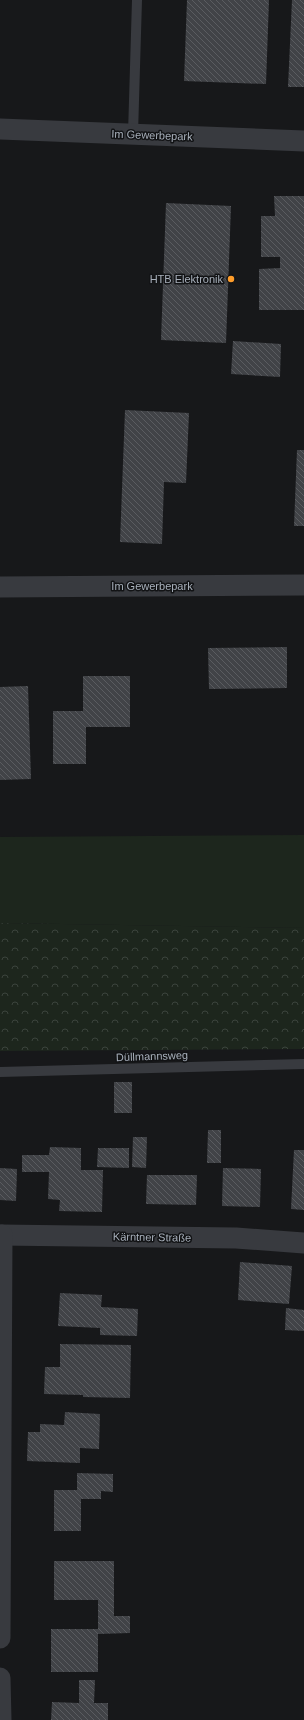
<svg xmlns="http://www.w3.org/2000/svg" width="304" height="1720" viewBox="0 0 304 1720" font-family="Arial,sans-serif">
  <defs>
    <pattern id="forest-crowns" width="20" height="18" patternUnits="userSpaceOnUse"><rect width="20" height="18" fill="#1d261d"/><path d="M2 6a3 3 0 1 1 6 0M12 15a3 3 0 1 1 6 0" fill="none" stroke="#3b433c"/></pattern>
    <pattern id="building-back-hatch" width="6" height="6" patternUnits="userSpaceOnUse"><rect width="6" height="6" fill="#414347"/><path d="M-1 5l2 2M0 0l6 6M5-1l2 2" fill="none" stroke="#5a5c60"/></pattern>
  </defs>
  <rect width="100%" height="100%" fill="#17181a"/>
  <polygon fill="#1d261d" points="304,835 304,928 0,923 0,837"/>
  <polygon fill="url(#forest-crowns)" points="0,923 304,928 304,1049 0,1051"/>
  <g fill="url(#building-back-hatch)">
    <polygon points="187,0 269,0 266,84 184,81"/>
    <polygon points="292,0 304,0 304,87 288,87"/>
    <polygon points="274,196 304,196 304,310 259,310 259,269 280,268 280,257 261,257 261,216 275,216"/>
    <polygon points="166,203 231,206 226,343 161,340"/>
    <polygon points="233,341 281,344 280,377 231,374"/>
    <polygon points="125,410 189,413 186,483 164,482 162,544 120,542"/>
    <polygon points="297,450 304,450 304,526 294,526"/>
    <polygon points="287,647 287,688 209,689 208,648"/>
    <polygon points="83,676 130,676 130,727 86,727 86,764 53,764 53,711 83,711"/>
    <polygon points="28,686 31,779 0,780 0,687"/>
    <rect x="114" y="1082" width="18" height="31"/>
    <polygon points="208,1130 221,1130 221,1163 207,1163"/>
    <polygon points="133,1137 147,1137 146,1168 132,1167"/>
    <polygon points="50,1147 81,1148 81,1170 103,1170 102,1212 59,1211 60,1200 48,1199 49,1172 22,1172 22,1155 49,1155"/>
    <polygon points="98,1148 129,1148 129,1168 97,1167"/>
    <polygon points="294,1150 304,1150 304,1210 291,1209"/>
    <polygon points="0,1168 17,1169 16,1201 0,1200"/>
    <polygon points="223,1168 261,1169 260,1207 222,1206"/>
    <polygon points="147,1175 197,1175 196,1205 146,1204"/>
    <polygon points="240,1262 292,1266 289,1304 238,1300"/>
    <polygon points="60,1293 102,1295 101,1307 138,1309 137,1336 100,1335 100,1328 58,1326"/>
    <polygon points="286,1308 304,1310 304,1331 285,1330"/>
    <polygon points="60,1344 131,1345 130,1398 83,1397 83,1395 44,1394 45,1367 60,1367"/>
    <polygon points="65,1412 100,1414 99,1449 80,1448 80,1463 27,1461 28,1432 40,1432 40,1424 64,1425"/>
    <polygon points="77,1473 113,1474 113,1492 101,1491 101,1499 81,1499 81,1531 54,1531 54,1490 77,1490"/>
    <polygon points="54,1561 114,1561 114,1616 130,1616 130,1633 98,1634 98,1672 51,1672 51,1629 98,1629 98,1600 54,1600"/>
    <polygon points="79,1680 95,1680 94,1703 108,1703 108,1720 51,1720 52,1702 79,1703"/>
  </g>
  <g fill="none" stroke-linecap="round" stroke-linejoin="round">
    <g stroke="#383a3f" stroke-width="10">
      <polyline points="133,134 137,0"/>
      <polyline points="0,1072 304,1064"/>
    </g>
    <g stroke="#383a3f" stroke-width="21">
      <polyline points="0,129 304,141"/>
      <polyline points="0,587 304,585"/>
      <polyline points="0,1235 236,1238 304,1243"/>
      <polyline points="0,1638 2,1235"/>
      <polyline points="0,1678 1,1720"/>
    </g>
  </g>
  <circle fill="#ff9d2a" stroke="#121315" stroke-width="1.5" cx="231" cy="279" r="4"/>
  <g text-anchor="middle" stroke-width="3" stroke-linejoin="round" paint-order="stroke">
    <g font-size="11" fill="#a8b0bb" stroke="#121315">
      <text transform="translate(152 135) rotate(2)" y="4">Im Gewerbepark</text>
      <text x="152" y="590">Im Gewerbepark</text>
      <text transform="translate(152 1056) rotate(-2)" y="4">Düllmannsweg</text>
      <text transform="translate(152 1237) rotate(1)" y="4">Kärntner Straße</text>
    </g>
    <g font-size="11" fill="#a8b0bb" stroke="#121315" text-anchor="end">
      <text x="223" y="283">HTB Elektronik</text>
    </g>
  </g>
</svg>
